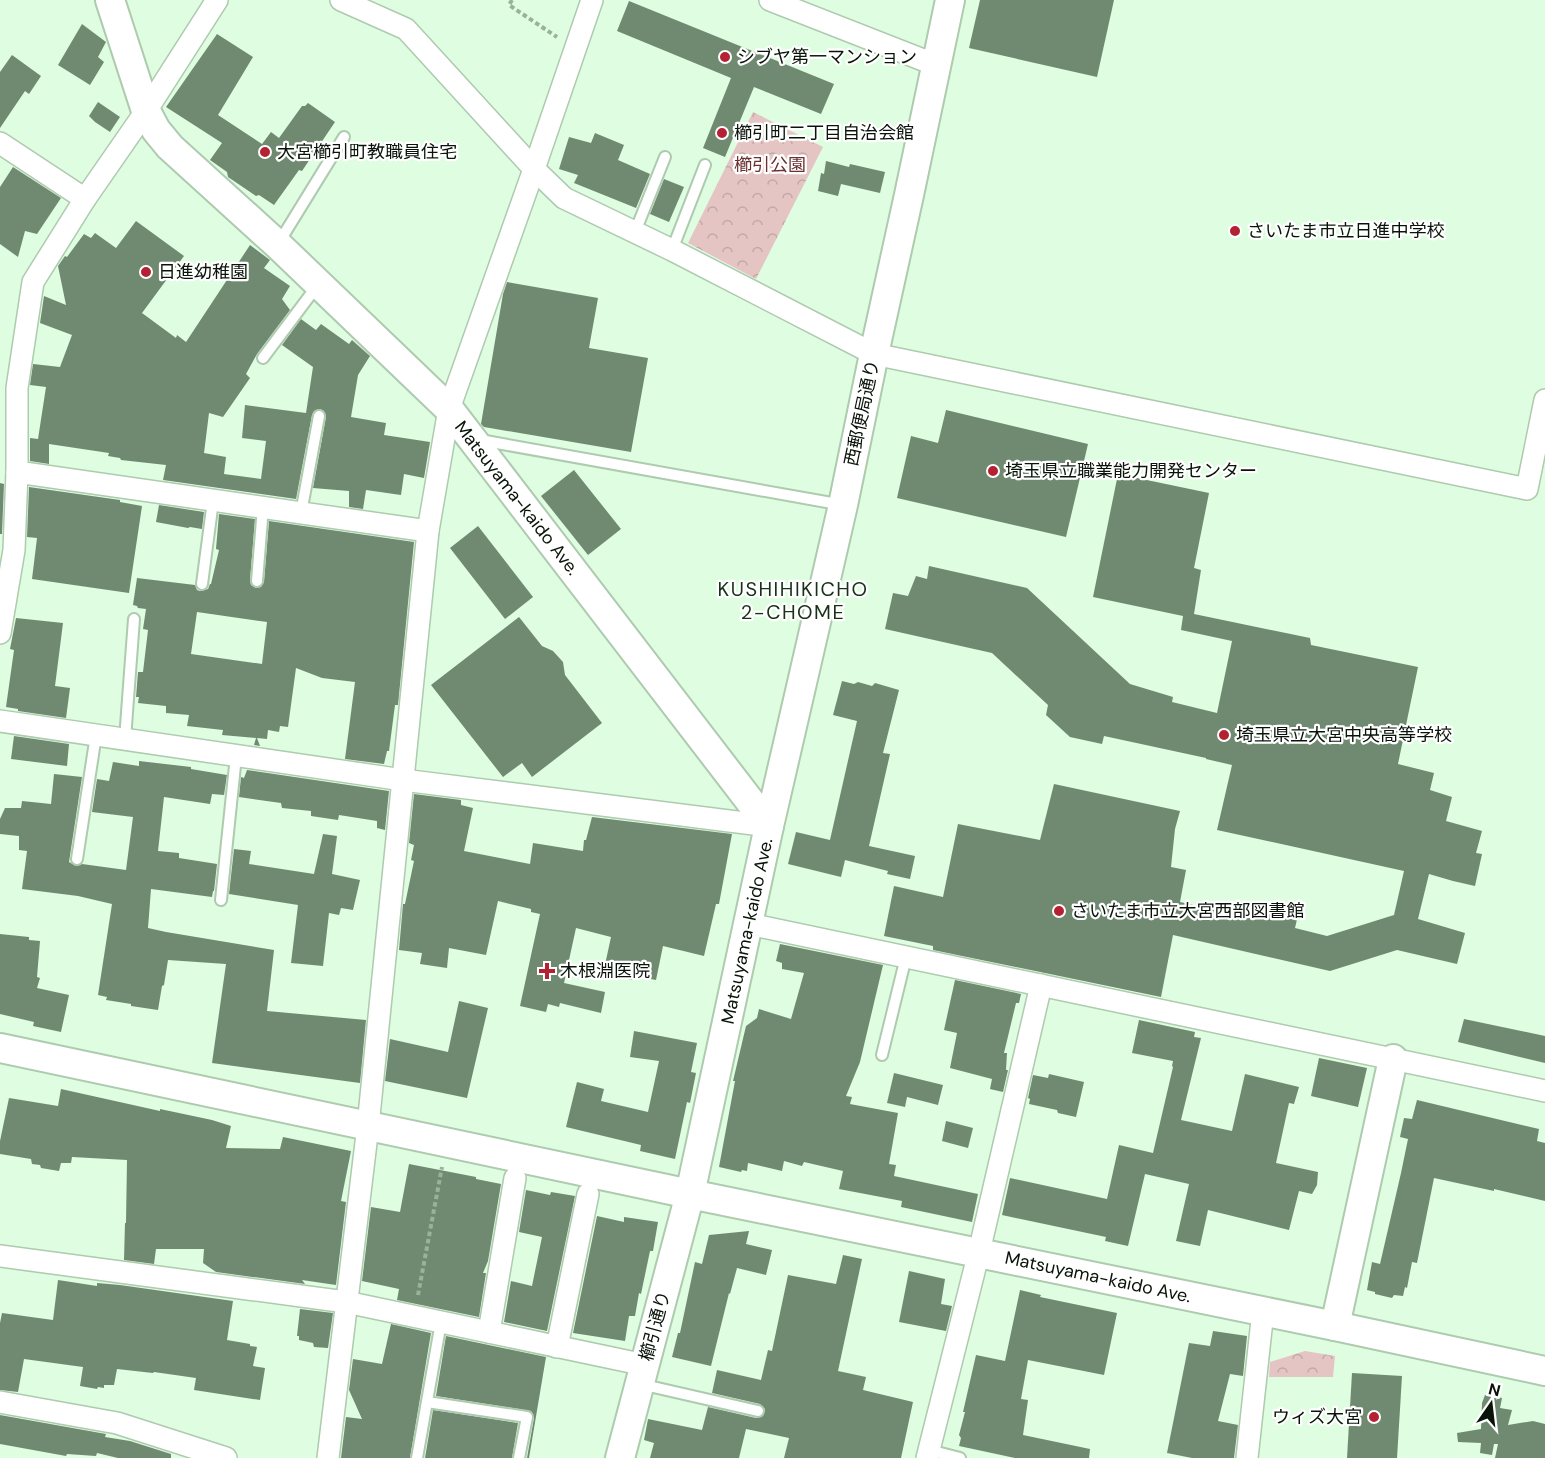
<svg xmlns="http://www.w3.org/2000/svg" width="1545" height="1458" viewBox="0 0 1545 1458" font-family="'DM Sans','Noto Sans JP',sans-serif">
  <defs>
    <pattern id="forest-crowns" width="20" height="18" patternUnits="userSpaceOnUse" patternTransform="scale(1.5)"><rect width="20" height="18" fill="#e4c5c3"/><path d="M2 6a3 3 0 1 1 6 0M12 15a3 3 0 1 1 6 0" fill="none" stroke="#c2a8a6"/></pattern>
  </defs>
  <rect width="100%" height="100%" fill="#dffde0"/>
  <g fill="url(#forest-crowns)">
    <polygon points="753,112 823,147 756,279 688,243"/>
    <polygon points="1305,1351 1335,1356 1333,1377 1269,1377 1270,1362"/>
  </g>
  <g fill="#6f8a70" fill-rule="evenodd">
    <polygon points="980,0 1114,0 1097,77 969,48"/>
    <polygon points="629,1 834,84 821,114 754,87 725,157 703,148 731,78 617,31"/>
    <polygon points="82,24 106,42 98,57 104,62 90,85 58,65"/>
    <polygon points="217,34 253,57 218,115 262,144 271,132 279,138 302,106 305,106 308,103 335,122 302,171 299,170 274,205 259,195 256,196 228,177 227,172 210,160 222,143 166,107"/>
    <polygon points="12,55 41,76 29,94 25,91 0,128 0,72"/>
    <polygon points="98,102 120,117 110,132 95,122 89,116"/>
    <polygon points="595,133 624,145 618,160 650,174 636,208 574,183 578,175 559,169 569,137 591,143"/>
    <polygon points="826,161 849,167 850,164 885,172 880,193 841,184 838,196 818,191 821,173 824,174"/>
    <polygon points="13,167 61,198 37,234 25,231 18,257 0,244 0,187"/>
    <polygon points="664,179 684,187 669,222 650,214"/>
    <polygon points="136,221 184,256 142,313 176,338 177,335 186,342 250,245 270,260 264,268 290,286 282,299 290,310 257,354 246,374 250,378 223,417 209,413 204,453 226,457 224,474 261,479 266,441 242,438 245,405 306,413 313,367 282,345 301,319 316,330 321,324 349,344 352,340 370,356 358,375 351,417 386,423 384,435 430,442 424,478 404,474 401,495 366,490 363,509 349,507 349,491 313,488 326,417 324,411 320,409 314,411 312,415 296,499 163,480 166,465 121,460 120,458 108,456 109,453 49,444 49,464 30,461 30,438 38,439 46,387 30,385 33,364 60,367 72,335 40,323 44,296 66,305 58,266 65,256 67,257 84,234 91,238 95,233 116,248"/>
    <polygon points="507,282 598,298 589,348 648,358 631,452 484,427 481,424 503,294"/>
    <polygon points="946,410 1088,444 1066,537 897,498 911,436 938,443"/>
    <polygon points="574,470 621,529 588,555 541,496"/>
    <polygon points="1118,474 1209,493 1194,568 1201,570 1194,614 1310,638 1311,645 1418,667 1398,764 1434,773 1430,790 1452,797 1446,821 1482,831 1476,853 1482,854 1475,886 1453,881 1429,874 1418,919 1465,933 1457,964 1397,950 1330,971 1173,935 1161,997 933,950 933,946 884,936 894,886 943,897 958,824 1040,840 1054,784 1180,811 1175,829 1171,867 1186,870 1180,902 1251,918 1255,904 1298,915 1295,928 1327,936 1394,915 1404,871 1217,830 1232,765 1206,759 1206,758 1104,736 1102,744 1070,737 1046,715 1048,705 992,653 885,629 893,593 908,596 916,576 927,579 929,566 1027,588 1130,684 1173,697 1172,702 1217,713 1232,641 1181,630 1183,616 1093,597"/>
    <polygon points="0,483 4,484 2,534 0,534"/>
    <polygon points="29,487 120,500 120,502 142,506 129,593 32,579 37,538 27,537"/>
    <polygon points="159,505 204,512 202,529 190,527 188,528 156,522"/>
    <path d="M219 514 255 519 250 580 251 585 256 588 261 587 264 582 269 521 414 542 398 705H395L389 751H387L384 764 345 759 355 682 322 678 296 668 288 727 280 726 279 732 268 730 267 739 257 738 260 746 254 745 256 738 222 735 223 730 187 726 189 715 166 713V706L138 703 139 697H136L138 672H143L148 630 143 629 146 609 138 608 137 606 133 605 137 578 195 585 197 590 200 591 208 589 210 584H211L219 550 216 549ZM197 612 267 622 262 664 191 654Z"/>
    <polygon points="478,526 533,597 505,619 450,548"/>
    <polygon points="519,617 542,646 553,651 563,662 565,675 602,723 532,777 522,763 503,777 431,685"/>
    <polygon points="16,618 63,623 55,686 70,688 66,718 18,711 18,709 6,707 14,650 10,649"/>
    <polygon points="842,681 854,684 858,682 872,686 875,683 899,690 883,753 890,754 869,846 915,856 910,879 887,874 888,871 845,860 841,877 788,864 796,832 830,840 857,721 833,715"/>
    <polygon points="14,736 69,744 67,766 11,759"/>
    <polygon points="139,761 191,767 191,769 227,775 224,795 212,794 210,804 164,797 158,851 179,853 179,858 217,864 214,891 213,891 212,897 151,889 148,928 166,932 274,950 267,1011 366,1020 360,1083 212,1063 226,964 168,960 164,985 162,986 158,1010 131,1006 131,1004 106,1000 107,997 98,995 112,904 78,896 22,889 27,851 19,850 19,836 0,834 0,819 5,808 21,808 22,801 51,804 54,774 82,777 69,862 76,866 82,864 126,870 133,817 92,812 97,779 109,781 113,762 139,766"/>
    <polygon points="247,770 389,791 385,830 377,828 377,821 339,815 338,820 311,816 311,811 282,808 281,803 239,797 241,777 244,778"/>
    <polygon points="414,794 461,800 461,805 473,808 464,851 530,864 533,843 583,851 584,840 586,840 592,817 732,834 719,904 716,904 704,956 663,946 656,980 634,976 633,980 603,974 611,937 576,928 564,983 605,992 601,1013 560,1003 559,1007 548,1004 546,1012 520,1006 540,914 531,912 531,909 498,901 486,955 449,948 447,968 420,964 422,953 399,950 403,904 405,904 414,861 411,860 414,845 409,843"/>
    <polygon points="323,834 337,836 332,874 360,880 353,910 341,908 339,915 329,913 323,966 291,963 298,905 229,894 234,849 251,851 249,864 314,874"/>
    <polygon points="0,934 29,937 29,940 40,941 37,977 40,978 37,988 69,995 61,1032 33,1026 34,1022 0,1014"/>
    <polygon points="780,944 883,965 860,1062 846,1096 852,1097 850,1104 898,1113 889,1164 896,1165 894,1176 978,1194 972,1222 901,1207 902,1201 839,1189 843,1171 804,1162 802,1166 784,1161 782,1171 748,1163 747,1171 742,1170 741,1172 719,1167 735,1081 733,1081 746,1026 757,1018 759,1009 791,1019 804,973 782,969 782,963 776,961"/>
    <polygon points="955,980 1021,994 1019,1003 1016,1003 1004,1053 1007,1053 1006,1070 1008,1070 1003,1092 990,1089 992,1079 950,1068 957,1033 944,1030"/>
    <polygon points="459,1001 488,1008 467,1098 385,1081 390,1039 448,1052"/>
    <polygon points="1464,1019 1545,1036 1545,1063 1458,1042"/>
    <polygon points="1139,1020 1195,1032 1194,1037 1201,1038 1181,1120 1232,1131 1245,1074 1299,1087 1294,1104 1289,1103 1276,1163 1318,1172 1317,1185 1312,1194 1299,1191 1289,1230 1208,1210 1200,1246 1176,1241 1189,1184 1145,1174 1128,1246 1105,1241 1106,1237 1002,1215 1010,1178 1107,1199 1119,1145 1153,1153 1173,1067 1172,1066 1173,1061 1132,1053"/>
    <polygon points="634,1031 697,1043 691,1072 696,1073 690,1103 687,1102 675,1159 640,1151 641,1145 566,1127 577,1082 604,1089 601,1101 648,1112 659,1061 630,1057"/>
    <polygon points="1319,1058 1367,1068 1358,1107 1311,1096"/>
    <polygon points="894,1073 943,1085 938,1105 907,1097 905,1107 887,1103"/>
    <polygon points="1049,1074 1084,1082 1076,1117 1058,1113 1057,1110 1029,1104 1030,1099 1028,1098 1033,1075 1048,1078"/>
    <polygon points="61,1089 160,1111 160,1109 212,1120 231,1126 226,1148 280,1149 283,1137 351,1151 341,1201 346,1202 336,1285 302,1280 305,1284 216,1272 203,1263 204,1249 156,1249 154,1264 124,1260 125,1223 126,1223 127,1160 72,1157 71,1163 61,1163 59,1171 41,1168 40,1165 32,1164 31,1159 0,1154 0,1141 9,1098 58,1106"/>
    <polygon points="1417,1100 1539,1129 1537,1141 1545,1143 1545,1201 1494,1189 1494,1191 1434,1178 1417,1263 1412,1262 1407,1288 1405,1287 1403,1296 1394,1295 1392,1298 1375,1294 1375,1292 1367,1290 1372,1262 1380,1264 1401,1173 1408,1139 1400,1137 1404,1118 1412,1119"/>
    <polygon points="946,1121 973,1128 968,1148 942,1141"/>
    <polygon points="409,1164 476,1177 476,1179 501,1184 488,1261 483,1273 486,1273 479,1317 397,1300 399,1289 362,1281 371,1207 400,1212"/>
    <polygon points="526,1190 550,1195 551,1192 575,1196 547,1331 504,1322 511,1281 532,1286 542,1237 519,1232"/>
    <polygon points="597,1216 624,1222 624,1217 658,1222 653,1251 650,1251 641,1294 639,1293 635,1316 629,1316 625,1341 573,1333"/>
    <polygon points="749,1231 746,1244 772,1250 766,1275 737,1268 730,1294 729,1293 711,1366 672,1357 678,1333 680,1333 695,1262 702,1264 709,1235"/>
    <polygon points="843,1255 862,1259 838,1371 866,1377 863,1390 913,1402 901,1458 784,1458 789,1438 746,1429 739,1458 650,1458 654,1443 644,1440 648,1419 702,1430 708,1407 756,1418 763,1416 765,1409 760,1404 712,1393 717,1370 761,1380 768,1350 772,1351 788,1275 836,1284"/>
    <polygon points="909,1271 945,1279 941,1304 952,1306 946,1331 899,1322"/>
    <polygon points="58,1280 97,1286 97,1283 120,1285 233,1301 227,1340 250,1344 250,1346 257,1347 253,1366 265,1368 260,1400 194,1390 196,1378 154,1372 153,1373 117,1369 114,1385 104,1385 104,1388 98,1387 97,1389 80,1386 83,1367 24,1359 18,1392 0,1390 0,1323 2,1313 53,1320"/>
    <polygon points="1020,1290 1041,1295 1040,1297 1117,1313 1104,1375 1028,1360 1021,1399 1028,1400 1023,1435 1090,1449 1089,1458 1015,1458 959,1446 961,1438 959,1435 965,1412 963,1412 976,1355 1005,1361"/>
    <polygon points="300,1309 333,1313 328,1348 314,1347 313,1343 299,1340 299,1336 297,1336"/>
    <polygon points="391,1324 431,1333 410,1458 341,1458 346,1417 362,1419 349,1390 353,1359 382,1364"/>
    <polygon points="1213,1331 1247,1336 1243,1376 1230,1374 1218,1421 1238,1425 1234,1458 1192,1458 1167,1453 1189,1343 1210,1346"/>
    <polygon points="446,1336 546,1357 529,1458 527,1458 534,1418 531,1411 436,1396"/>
    <polygon points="1352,1373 1402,1376 1397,1458 1347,1458"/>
    <polygon points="1485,1395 1502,1398 1500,1408 1512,1410 1508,1425 1533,1421 1545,1424 1545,1458 1495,1458 1498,1444 1494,1444 1492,1455 1480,1453 1481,1443 1458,1442 1457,1433 1481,1429 1482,1403"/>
    <polygon points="433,1410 518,1423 512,1458 425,1458"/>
    <polygon points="0,1415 106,1434 105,1437 130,1441 171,1454 171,1458 118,1458 97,1453 96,1456 67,1454 66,1456 0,1444"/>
  </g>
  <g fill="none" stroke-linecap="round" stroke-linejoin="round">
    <defs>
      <g id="lane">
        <polyline points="635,232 665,157"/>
        <polyline points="278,244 344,137"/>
        <polyline points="672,250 705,165"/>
        <polyline points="263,358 317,286"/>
        <polyline points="480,440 843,505"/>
        <polyline points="301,513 319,416"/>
        <polyline points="257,581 263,507"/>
        <polyline points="202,584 213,501"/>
        <polyline points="125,739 134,619"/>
        <polyline points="77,859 96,735"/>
        <polyline points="221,900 236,756"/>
        <polyline points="882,1055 906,957"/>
        <polyline points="640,1384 758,1411"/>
        <polyline points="427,1402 527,1417 519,1458"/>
        <polyline points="929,1450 960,1458"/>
        <polyline points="417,1458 441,1322"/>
      </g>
      <g id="street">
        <polyline points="341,0 406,29 534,169 564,198 672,250 874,354 1527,489 1545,400"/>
        <polyline points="770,0 936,65"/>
        <polyline points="0,143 85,199"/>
        <polyline points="17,472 428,531"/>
        <polyline points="0,633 14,550 17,472 17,388 33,282 85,199 146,111 217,0"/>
        <polyline points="0,721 403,780 769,826"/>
        <polyline points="749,924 1545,1091"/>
        <polyline points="0,1256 346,1302 645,1365"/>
        <polyline points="489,1332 515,1178"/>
        <polyline points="557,1347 588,1194"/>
        <polyline points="0,1402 117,1423 226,1458"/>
        <polyline points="328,1458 368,1126 428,531 449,409 534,169 592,0"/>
        <polyline points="927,1458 979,1252 1041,985"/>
        <polyline points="1247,1458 1263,1311"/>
      </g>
      <g id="secondary">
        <polyline points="110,0 146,111 156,130 170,147 278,245 449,409 769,826 690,1194 1335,1326 1545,1371"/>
        <polyline points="769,826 843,505 874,354 909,195 950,0"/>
        <polyline points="0,1048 690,1194 620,1458"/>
        <polyline points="1335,1326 1393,1059"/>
      </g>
    </defs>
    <use href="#lane" stroke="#aecaaf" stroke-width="14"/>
    <use href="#street" stroke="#aecaaf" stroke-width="24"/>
    <use href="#secondary" stroke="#aecaaf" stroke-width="32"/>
    <g stroke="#9ab19a" stroke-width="4" stroke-dasharray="4.5 3" stroke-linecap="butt">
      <polyline points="512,0 509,5 557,37"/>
      <polyline points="418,1295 442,1167"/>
    </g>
    <use href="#lane" stroke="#fff" stroke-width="10"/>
    <use href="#street" stroke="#fff" stroke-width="21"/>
    <use href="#secondary" stroke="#fff" stroke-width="28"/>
  </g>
  <g fill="#b32133" stroke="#fff" stroke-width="2">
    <circle cx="725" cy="57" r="6"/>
    <circle cx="722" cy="133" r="6"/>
    <circle cx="265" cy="152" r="6"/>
    <circle cx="1235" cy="231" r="6"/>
    <circle cx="146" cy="272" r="6"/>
    <circle cx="993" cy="471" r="6"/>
    <circle cx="1224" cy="735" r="6"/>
    <circle cx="1059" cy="911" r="6"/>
    <path d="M544 962h6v6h6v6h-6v6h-6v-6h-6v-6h6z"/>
    <circle cx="1374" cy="1417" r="6"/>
  </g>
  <g text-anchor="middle" stroke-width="4.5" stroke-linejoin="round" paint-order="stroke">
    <g font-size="18" fill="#091309" stroke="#fff" text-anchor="start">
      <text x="737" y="63">シブヤ第一マンション</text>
      <text x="734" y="139">櫛引町二丁目自治会館</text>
      <text x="277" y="158">大宮櫛引町教職員住宅</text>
      <text x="1247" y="237">さいたま市立日進中学校</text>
      <text x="158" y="278">日進幼稚園</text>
      <text x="1005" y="477">埼玉県立職業能力開発センター</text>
      <text x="1236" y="741">埼玉県立大宮中央高等学校</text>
      <text x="1071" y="917">さいたま市立大宮西部図書館</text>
      <text x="560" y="977">木根淵医院</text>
      <text x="1362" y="1423" text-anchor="end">ウィズ大宮</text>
    </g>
    <g font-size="18" fill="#6b3031" stroke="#fff">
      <text x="770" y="171">櫛引公園</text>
    </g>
    <g font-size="18" fill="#091309" stroke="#fff">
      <text transform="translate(862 413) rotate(-78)" y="6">西郵便局通り</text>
      <text transform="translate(517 498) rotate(52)" y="6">Matsuyama-kaido Ave.</text>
      <text transform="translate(747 931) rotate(-78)" y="6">Matsuyama-kaido Ave.</text>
      <text transform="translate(1098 1277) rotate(12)" y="6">Matsuyama-kaido Ave.</text>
      <text transform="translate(655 1326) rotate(-75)" y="6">櫛引通り</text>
    </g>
    <g font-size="20" letter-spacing="1.5" fill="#19311b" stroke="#fff">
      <text x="793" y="596">KUSHIHIKICHO<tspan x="793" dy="23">2-CHOME</tspan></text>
    </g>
  </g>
  <g transform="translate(1491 1404) rotate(14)" stroke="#ffffff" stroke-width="4.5" paint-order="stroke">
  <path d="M0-4.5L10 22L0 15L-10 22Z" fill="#091309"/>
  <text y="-9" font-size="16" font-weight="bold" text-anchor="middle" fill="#091309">N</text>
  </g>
</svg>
